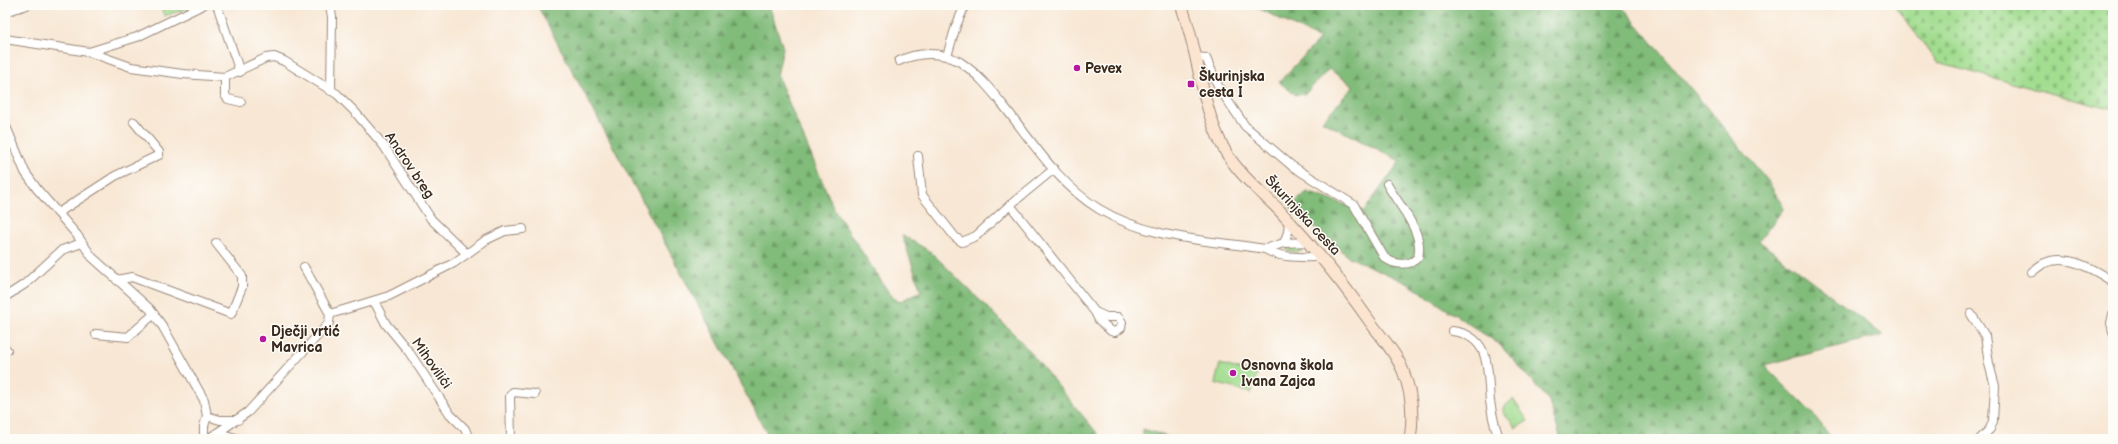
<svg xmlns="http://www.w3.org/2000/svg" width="2118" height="444" viewBox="0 0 2118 444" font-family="'Balsamiq Sans',sans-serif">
  <defs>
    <pattern id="grass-tufts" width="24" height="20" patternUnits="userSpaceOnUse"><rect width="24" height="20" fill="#a2dd90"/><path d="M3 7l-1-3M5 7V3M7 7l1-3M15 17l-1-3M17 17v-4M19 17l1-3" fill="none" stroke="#8cbe7c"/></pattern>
    <pattern id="forest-firs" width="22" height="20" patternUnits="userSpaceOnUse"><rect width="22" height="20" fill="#81bc7a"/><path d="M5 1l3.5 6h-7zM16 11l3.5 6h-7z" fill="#6b9963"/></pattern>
    <pattern id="cemetery-stones" width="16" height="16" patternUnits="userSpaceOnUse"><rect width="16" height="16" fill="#a2dd90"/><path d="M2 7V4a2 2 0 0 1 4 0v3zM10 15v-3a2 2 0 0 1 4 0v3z" fill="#8cbe7c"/></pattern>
  </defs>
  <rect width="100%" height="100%" fill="#fdfcf7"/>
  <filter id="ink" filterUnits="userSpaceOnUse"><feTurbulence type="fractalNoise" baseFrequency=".025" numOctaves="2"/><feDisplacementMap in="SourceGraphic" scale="8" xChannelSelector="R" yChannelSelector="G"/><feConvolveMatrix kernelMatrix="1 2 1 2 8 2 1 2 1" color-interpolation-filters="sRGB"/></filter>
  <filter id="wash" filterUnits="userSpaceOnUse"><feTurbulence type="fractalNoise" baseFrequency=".012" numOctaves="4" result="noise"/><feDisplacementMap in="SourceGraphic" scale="16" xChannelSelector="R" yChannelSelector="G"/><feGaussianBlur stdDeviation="0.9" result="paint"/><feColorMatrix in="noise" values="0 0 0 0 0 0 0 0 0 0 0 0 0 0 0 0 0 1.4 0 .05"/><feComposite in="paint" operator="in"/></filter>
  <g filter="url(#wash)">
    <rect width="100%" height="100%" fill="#f8e7d4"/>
    <g fill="url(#grass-tufts)" stroke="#6e8457">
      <polygon points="1302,246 1304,249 1298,252 1287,251 1287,247"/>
      <polygon points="1513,399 1528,421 1516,428 1503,412 1503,408"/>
    </g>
    <g fill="url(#forest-firs)" stroke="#5e734c">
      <polygon points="537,5 769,5 783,48 777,75 834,209 889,293 899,302 921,291 902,235 931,252 1019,339 1102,439 770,439"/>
      <polygon points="1235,5 1621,5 1768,181 1784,208 1759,241 1883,335 1764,365 1813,414 1832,439 1561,439 1548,399 1499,344 1407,283 1349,257 1290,207 1307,192 1364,211 1400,161 1322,121 1354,86 1329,69 1306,93 1296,95 1279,82 1320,39 1254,6 1238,8"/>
      <polygon points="1143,429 1176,439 1143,439"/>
    </g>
    <polygon fill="url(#cemetery-stones)" stroke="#6e8457" points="1894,5 2113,5 2113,110 1938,63"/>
    <g fill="#a2dd90" stroke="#6e8457">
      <polygon points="160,5 187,5 189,8 164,16"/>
      <polygon points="1220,364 1257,374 1251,393 1215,383"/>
    </g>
  </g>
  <g filter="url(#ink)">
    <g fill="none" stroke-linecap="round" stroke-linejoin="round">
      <defs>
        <g id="street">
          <polyline points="217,5 240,72"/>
          <polyline points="330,5 332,17 331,91"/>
          <polyline points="5,12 27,5"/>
          <polyline points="5,39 89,52 131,67 183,74 225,77 266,58 274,57 284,61 337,94 355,112 384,146 431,219 467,254"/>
          <polyline points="89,52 137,37 203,5"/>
          <polyline points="947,56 956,26 965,5"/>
          <path d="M1195 57 1206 58 1219 88 1245 126 1292 166 1354 205 1384 257C1393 265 1410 267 1418 257 1425 232 1398 205 1387 184"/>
          <path d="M899 61C918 52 941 51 960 62 977 73 990 89 1003 105 1032 141 1058 184 1099 209 1148 239 1209 240 1265 249 1281 259 1304 257 1322 257"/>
          <polyline points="225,77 225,95 228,99 241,102"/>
          <polyline points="5,124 25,172 37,189 77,235 92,257 150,309 163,327 204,400 207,416 204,426 204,439"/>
          <polyline points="918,156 922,195 955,237 962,242 976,236 1010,205 1054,169"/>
          <polyline points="1010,205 1095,312 1099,320 1111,331 1115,332 1121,328 1122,322 1118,317 1106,317 1095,312"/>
          <polyline points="58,213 115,176 159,155 159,152 134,122"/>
          <polyline points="1284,243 1288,232 1289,221"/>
          <polyline points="1265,249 1284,243 1308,242"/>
          <polyline points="304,267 330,314"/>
          <path d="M2032 272C2036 269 2040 265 2045 263 2067 253 2095 270 2113 282"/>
          <polyline points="117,280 132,277 231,314 242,287 242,276 216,243"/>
          <polyline points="5,297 25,284 62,250 82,243"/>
          <polyline points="374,301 386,324 409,352 450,414 465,429 469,439"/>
          <polyline points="1971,314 1985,336 1989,364 1995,386 1993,421 1990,429 1980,439"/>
          <polyline points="2113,314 2111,323 2113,332"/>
          <path d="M1452 331C1492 336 1487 371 1490 401 1492 414 1494 427 1500 439"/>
          <polyline points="96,334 128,337 154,314"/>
          <polyline points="5,348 7,350"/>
          <polyline points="207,416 220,420 238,420"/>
          <polyline points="219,433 239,439"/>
          <polyline points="208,439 248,412 329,323 330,314 389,296 454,263 486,240 505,231 523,229"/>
          <polyline points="511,439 510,396 513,392 535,394"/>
        </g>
        <path id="secondary" d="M1181 5C1199 51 1200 103 1223 147 1235 171 1260 191 1279 210 1313 246 1343 283 1371 323 1382 338 1396 353 1403 371 1412 393 1414 415 1410 439"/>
      </defs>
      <use href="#street" stroke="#9a8879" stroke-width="10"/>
      <use href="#secondary" stroke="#9a8879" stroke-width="13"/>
      <use href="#street" stroke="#fff" stroke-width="8"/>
      <use href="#secondary" stroke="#fce5d0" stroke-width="11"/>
    </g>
  </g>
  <g fill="#b5179e" stroke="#fdfcf7" stroke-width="1.5">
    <circle cx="1077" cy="68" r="4"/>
    <rect x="1187" y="80" width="8" height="8" rx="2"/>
    <circle cx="263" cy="339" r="4"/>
    <circle cx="1233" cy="373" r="4"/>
  </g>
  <g text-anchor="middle" stroke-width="3" stroke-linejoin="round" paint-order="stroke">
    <g font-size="14" font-weight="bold" fill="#3b2a1e" stroke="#fdfcf7" text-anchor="start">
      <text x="1085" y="73">Pevex</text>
      <text x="1199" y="81">Škurinjska<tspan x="1199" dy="16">cesta I</tspan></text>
      <text x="271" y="336">Dječji vrtić<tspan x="271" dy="16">Mavrica</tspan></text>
      <text x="1241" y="370">Osnovna škola<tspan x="1241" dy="16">Ivana Zajca</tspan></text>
    </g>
    <g font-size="14" fill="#3b2a1e" stroke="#fdfcf7">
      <text transform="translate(410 165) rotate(56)" y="5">Androv breg</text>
      <text transform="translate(1303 215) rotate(47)" y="5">Škurinjska cesta</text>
      <text transform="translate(432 363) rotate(55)" y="5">Mihovilići</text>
    </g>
  </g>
  <rect width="2118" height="444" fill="none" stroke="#fdfcf7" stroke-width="20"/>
</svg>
